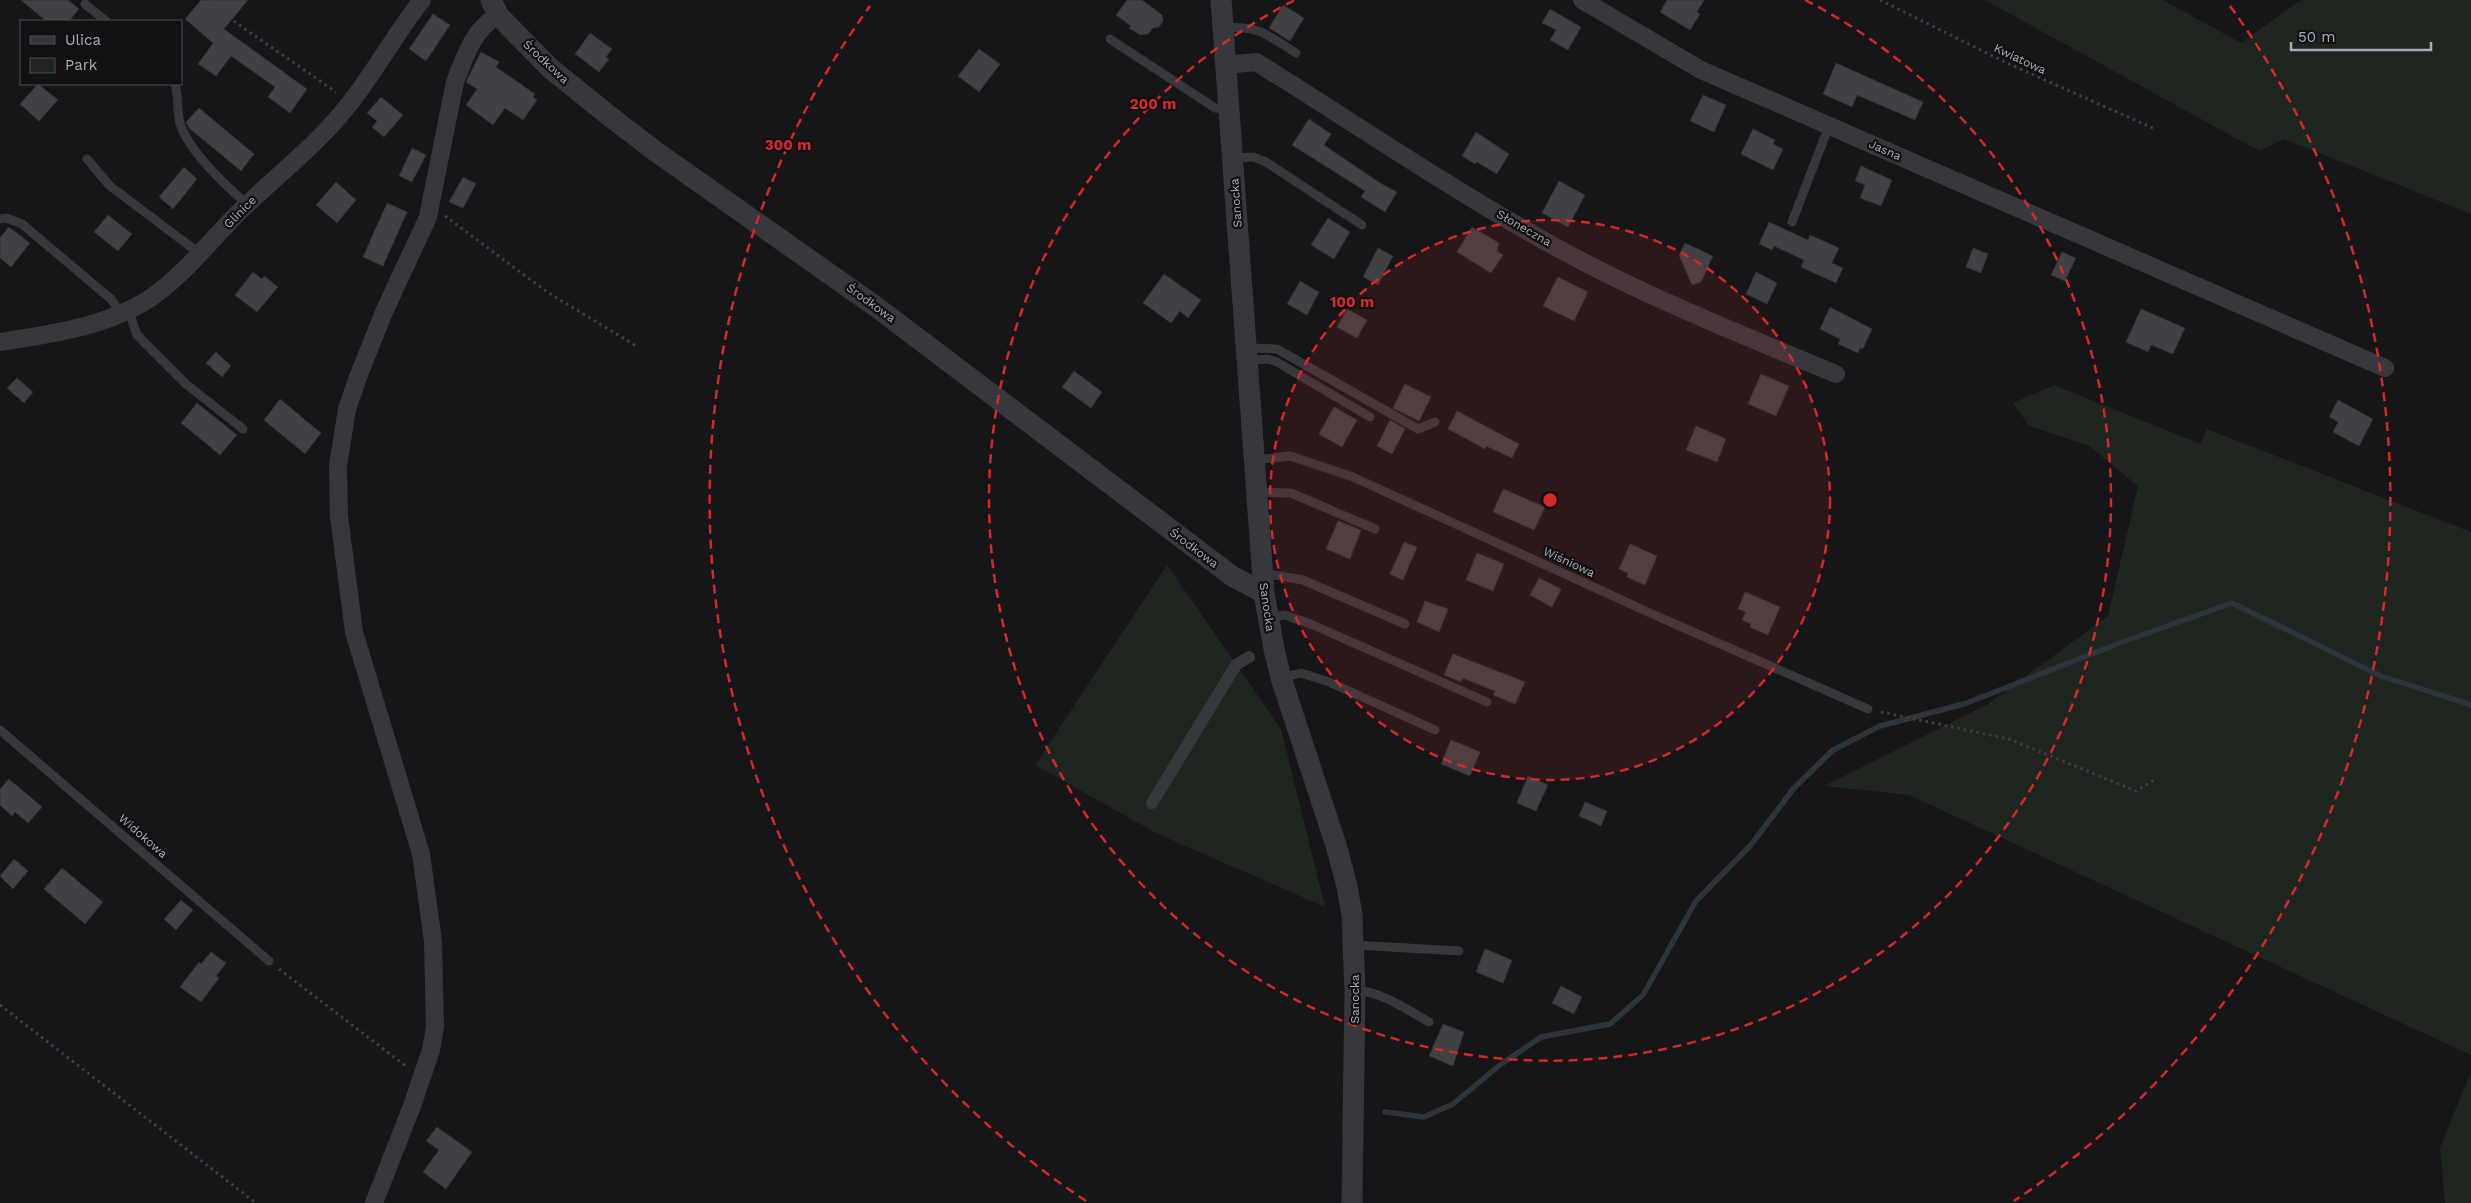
<svg xmlns="http://www.w3.org/2000/svg" width="2471" height="1203" viewBox="0 0 2471 1203" font-family="'Work Sans',sans-serif">
  <rect width="100%" height="100%" fill="#161618"/>
  <g fill="#1e261f">
    <polygon points="1985,0 2163,0 2241,43 2301,0 2471,0 2471,214 2284,139 2259,151"/>
    <polygon points="2054,385 2201,444 2207,429 2471,532 2471,1055 1909,795 1824,786 1988,704 2108,616 2138,486 2089,446 2029,426 2013,403"/>
    <polygon points="1167,565 1281,729 1325,907 1158,834 1035,765"/>
    <polygon points="2471,1071 2471,1203 2445,1203 2440,1148"/>
  </g>
  <g fill="none" stroke-linecap="round" stroke-linejoin="round">
    <polyline stroke="#2c353c" stroke-width="5.5" points="1385,1112 1424,1117 1453,1104 1500,1065 1541,1037 1610,1024 1643,995 1696,901 1750,846 1794,788 1833,750 1880,726 1964,704 2125,641 2232,603 2381,676 2471,705"/>
  </g>
  <g fill="#404145" stroke="#303034">
    <polygon points="21,0 68,0 79,9 69,21 46,21"/>
    <polygon points="201,0 248,0 224,29 307,89 290,113 268,97 275,87 231,56 216,76 198,64 213,43 185,19"/>
    <polygon points="1127,0 1142,0 1162,15 1163,21 1159,27 1153,28 1148,34 1140,35 1129,28 1131,26 1116,15"/>
    <polygon points="1667,0 1704,0 1697,12 1700,14 1690,30 1660,12"/>
    <polygon points="1283,5 1304,18 1290,41 1269,28"/>
    <polygon points="1550,9 1581,27 1568,50 1550,40 1556,30 1542,23"/>
    <polygon points="433,14 450,25 426,61 409,49"/>
    <polygon points="590,33 612,49 606,57 609,59 599,72 575,54"/>
    <polygon points="979,49 1000,64 979,92 958,76"/>
    <polygon points="481,52 499,62 496,67 535,94 533,97 537,100 523,120 505,108 493,125 466,105 477,89 466,82"/>
    <polygon points="1836,63 1923,102 1915,120 1857,95 1852,107 1823,94"/>
    <polygon points="38,84 58,100 39,121 20,104"/>
    <polygon points="1703,95 1726,105 1714,132 1690,121"/>
    <polygon points="381,97 403,115 384,137 372,127 377,121 367,113"/>
    <polygon points="199,108 254,154 241,171 189,128 186,122"/>
    <polygon points="1309,119 1331,134 1324,145 1380,183 1397,192 1385,212 1361,197 1365,191 1292,145"/>
    <polygon points="1753,129 1775,140 1773,144 1783,149 1773,170 1741,154"/>
    <polygon points="1476,132 1509,154 1497,174 1477,162 1475,164 1462,156"/>
    <polygon points="412,148 426,155 412,182 399,176"/>
    <polygon points="1861,166 1892,180 1881,206 1860,198 1865,185 1855,181"/>
    <polygon points="184,167 197,179 173,209 159,197"/>
    <polygon points="463,177 476,184 463,208 449,202"/>
    <polygon points="1559,181 1585,195 1568,227 1542,213"/>
    <polygon points="336,182 356,200 337,223 316,205"/>
    <polygon points="387,203 407,212 383,266 363,257"/>
    <polygon points="108,215 132,234 118,251 94,232"/>
    <polygon points="1328,218 1350,232 1334,259 1311,245"/>
    <polygon points="1769,222 1808,240 1810,235 1839,248 1832,263 1843,268 1836,283 1801,267 1804,260 1774,246 1772,250 1759,244"/>
    <polygon points="9,227 30,243 11,267 0,258 0,238"/>
    <polygon points="1472,227 1499,243 1497,251 1503,255 1491,273 1457,252"/>
    <polygon points="1685,243 1713,256 1701,282 1692,285 1679,255"/>
    <polygon points="1378,248 1393,256 1378,285 1363,277"/>
    <polygon points="1973,248 1988,254 1981,273 1966,267"/>
    <polygon points="2062,252 2076,258 2065,281 2051,275"/>
    <polygon points="253,272 262,279 264,276 278,287 257,312 235,295"/>
    <polygon points="1756,272 1777,283 1767,304 1746,294"/>
    <polygon points="1164,274 1201,300 1188,318 1180,311 1171,323 1143,303"/>
    <polygon points="1558,277 1588,292 1574,321 1543,306"/>
    <polygon points="1300,281 1319,292 1307,315 1287,304"/>
    <polygon points="1830,307 1872,329 1863,349 1860,348 1858,353 1838,344 1840,339 1820,329"/>
    <polygon points="1347,309 1367,320 1357,338 1337,327"/>
    <polygon points="2141,309 2185,328 2173,354 2151,345 2148,352 2126,342"/>
    <polygon points="216,352 231,366 222,377 206,363"/>
    <polygon points="1074,371 1102,392 1091,408 1062,387"/>
    <polygon points="1761,374 1789,386 1776,416 1748,404"/>
    <polygon points="17,378 33,392 24,403 7,388"/>
    <polygon points="1405,384 1431,397 1419,421 1393,408"/>
    <polygon points="280,399 321,433 305,454 264,420"/>
    <polygon points="2338,400 2373,419 2359,446 2333,432 2338,422 2329,417"/>
    <polygon points="197,403 237,435 220,455 181,423"/>
    <polygon points="1334,407 1357,420 1342,447 1319,434"/>
    <polygon points="1457,411 1519,444 1512,458 1486,446 1485,449 1448,429"/>
    <polygon points="1390,420 1405,429 1392,454 1377,446"/>
    <polygon points="1696,426 1726,439 1717,462 1686,450"/>
    <polygon points="1503,489 1545,507 1534,530 1493,512"/>
    <polygon points="1338,521 1361,530 1350,559 1326,549"/>
    <polygon points="1404,542 1417,547 1403,580 1390,574"/>
    <polygon points="1630,544 1657,556 1645,585 1627,577 1628,573 1619,569"/>
    <polygon points="1477,553 1504,564 1493,591 1466,580"/>
    <polygon points="1539,578 1561,589 1552,607 1530,595"/>
    <polygon points="1745,592 1780,607 1768,635 1750,627 1751,624 1742,620 1746,612 1738,609"/>
    <polygon points="1425,601 1448,609 1439,632 1417,622"/>
    <polygon points="1453,654 1525,682 1515,704 1493,695 1495,691 1463,678 1461,682 1444,675"/>
    <polygon points="1451,740 1480,752 1470,776 1441,764"/>
    <polygon points="1528,776 1548,785 1536,811 1517,803"/>
    <polygon points="9,779 42,807 28,823 15,812 12,816 0,805 0,789"/>
    <polygon points="1585,802 1607,811 1601,826 1579,816"/>
    <polygon points="14,859 28,871 13,889 0,876"/>
    <polygon points="62,868 103,902 85,924 44,889"/>
    <polygon points="181,900 193,910 176,930 164,919"/>
    <polygon points="1485,949 1512,960 1503,983 1476,972"/>
    <polygon points="211,952 226,963 216,976 219,978 201,1002 180,987 199,962 201,964"/>
    <polygon points="1561,986 1582,997 1574,1014 1552,1003"/>
    <polygon points="1443,1024 1464,1032 1453,1066 1429,1056"/>
    <polygon points="437,1127 472,1152 446,1189 423,1172 439,1150 426,1141"/>
  </g>
  <g fill="none" stroke-linecap="round" stroke-linejoin="round">
    <g stroke="#3d3f44" stroke-width="3" stroke-dasharray="2.5 4" stroke-linecap="butt">
      <polyline points="209,0 235,22 336,92"/>
      <polyline points="1880,0 2009,64 2155,129"/>
      <polyline points="445,216 547,292 638,347"/>
      <polyline points="1881,712 2009,739 2136,791 2157,778"/>
      <polyline points="279,969 407,1067"/>
      <polyline points="0,1005 256,1203"/>
    </g>
    <g stroke="#37383d" stroke-width="9">
      <polyline points="85,4 106,21"/>
      <path d="M1223 28C1259 25 1267 35 1296 53"/>
      <polyline points="1110,39 1215,108 1229,109"/>
      <path d="M175 84C179 97 176 113 181 126 190 152 226 186 247 204"/>
      <polyline points="1233,158 1253,157 1266,162 1362,225"/>
      <polyline points="87,159 110,186 199,253"/>
      <polyline points="0,219 6,218 22,224 111,299 120,312"/>
      <polyline points="1792,222 1829,126"/>
      <polyline points="128,309 137,335 186,384 243,429"/>
      <polyline points="1247,348 1277,349 1418,429 1435,422"/>
      <polyline points="1248,361 1267,359 1277,362 1370,417"/>
      <polyline points="1255,460 1290,456 1353,477 1650,613 1868,709"/>
      <polyline points="1257,492 1291,493 1375,529"/>
      <polyline points="1263,573 1303,580 1405,624"/>
      <polyline points="1268,618 1285,615 1313,625 1487,702"/>
      <polyline points="1281,678 1301,673 1329,682 1435,730"/>
      <polyline points="0,730 269,961"/>
      <polyline points="1354,945 1459,951"/>
      <path d="M1356 990C1382 992 1406 1009 1429 1022"/>
    </g>
    <polyline stroke="#37383d" stroke-width="12" points="1152,803 1236,665 1249,657"/>
    <g stroke="#37383d" stroke-width="18">
      <polyline points="1582,0 1701,70 2385,368"/>
      <path d="M1225 65 1256 62C1372 134 1485 213 1607 274 1682 311 1759 342 1836 374"/>
      <path d="M0 342C48 335 103 327 146 301 179 280 207 245 234 217 272 179 317 146 350 103 376 70 396 33 422 0"/>
      <path d="M374 1203 412 1106 431 1050 435 1027 433 941 421 854 354 632 339 516 338 466 347 409 358 377 384 312 428 217 455 82C465 56 473 30 498 15"/>
    </g>
    <g stroke="#37383d" stroke-width="21">
      <polyline points="491,0 498,15 551,69 612,118 655,151 875,306 1232,576 1264,593"/>
      <polyline points="1221,0 1264,593 1274,649 1281,678 1336,845 1347,886 1352,915 1355,990 1352,1203"/>
    </g>
  </g>
  <circle cx="1550" cy="500" r="280" fill="#d62828" fill-opacity=".12"/>
  <g fill="none" stroke="#d62828" stroke-width="2.5" stroke-dasharray="9 6">
    <circle cx="1550" cy="500" r="280"/>
    <path d="M1805 0A561 561 0 1 1 1295 0"/>
    <path d="M1086 1201A841 841 0 0 1 870 6M2230 6A841 841 0 0 1 2014 1201"/>
  </g>
  <g text-anchor="middle" stroke-width="4.5" stroke-linejoin="round" paint-order="stroke">
    <g font-size="12" fill="#a8adb8" stroke="#111113">
      <text transform="translate(2020 59) rotate(25)" y="4">Kwiatowa</text>
      <text transform="translate(546 62) rotate(43)" y="4">Środkowa</text>
      <text transform="translate(1885 150) rotate(24)" y="4">Jasna</text>
      <text transform="translate(1236 203) rotate(-94)" y="4">Sanocka</text>
      <text transform="translate(240 212) rotate(-45)" y="4">Glinice</text>
      <text transform="translate(1524 228) rotate(30)" y="4">Słoneczna</text>
      <text transform="translate(871 303) rotate(36)" y="4">Środkowa</text>
      <text transform="translate(1194 548) rotate(37)" y="4">Środkowa</text>
      <text transform="translate(1569 562) rotate(25)" y="4">Wiśniowa</text>
      <text transform="translate(1267 607) rotate(82)" y="4">Sanocka</text>
      <text transform="translate(143 836) rotate(41)" y="4">Widokowa</text>
      <text transform="translate(1355 999) rotate(-90)" y="4">Sanocka</text>
    </g>
  </g>
  <circle cx="1550" cy="500" r="8" fill="#d62828" stroke="#111113" stroke-width="2.5"/>
  <g font-size="15" text-anchor="middle" font-weight="bold" fill="#d62828" stroke="#111113" stroke-width="4.5" stroke-linejoin="round" paint-order="stroke">
    <text x="1153" y="109">200 m</text>
    <text x="788" y="150">300 m</text>
    <text x="1352" y="307">100 m</text>
  </g>
  <rect x="20" y="20" width="162" height="65" fill="#111113" stroke="#4d4f55"/>
  <rect x="30" y="36" width="25" height="8" fill="#37383d" stroke="#4d4f55"/>
  <text x="65" y="45" font-size="15" fill="#a8adb8">Ulica</text>
  <rect x="30" y="58" width="25" height="15" fill="#1e261f" stroke="#4d4f55"/>
  <text x="65" y="70" font-size="15" fill="#a8adb8">Park</text>
  <path d="M2291 42v8h140v-8" fill="none" stroke="#a8adb8" stroke-width="2.5"/>
  <text x="2298" y="42" font-size="15" fill="#a8adb8" stroke="#111113" stroke-width="4" paint-order="stroke">50 m</text>
</svg>
